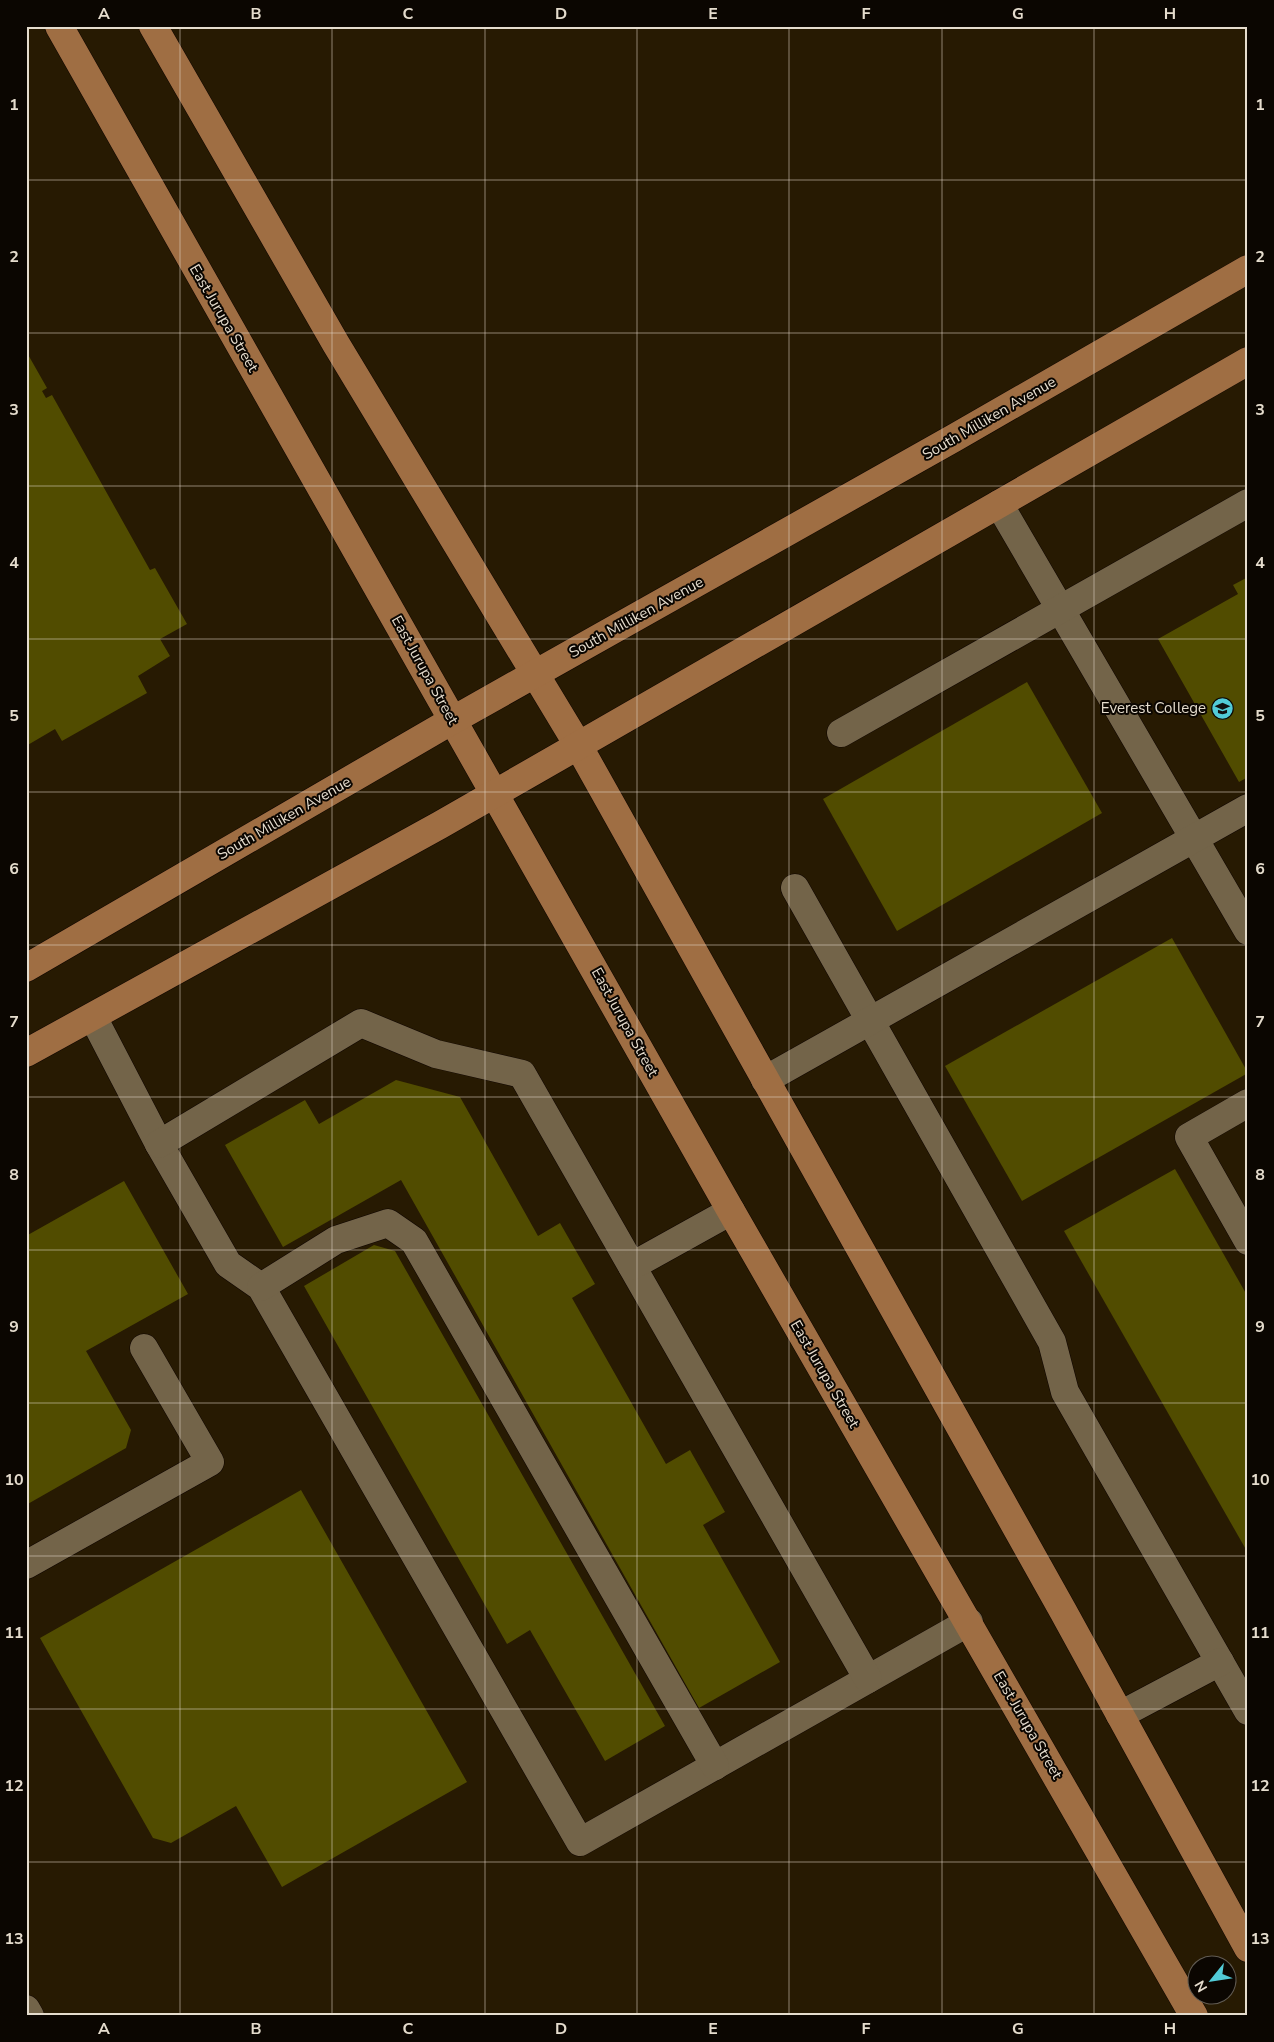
<svg xmlns="http://www.w3.org/2000/svg" width="1274" height="2042" viewBox="0 0 1274 2042" font-family="'Nunito Sans',sans-serif">
  <rect width="100%" height="100%" fill="#271a02"/>
  <g fill="#514c00">
    <polygon points="26,351 47,388 42,391 46,398 52,395 150,570 155,568 187,624 160,639 170,656 138,676 147,693 62,741 55,729 26,746"/>
    <polygon points="1248,577 1248,777 1239,782 1158,639 1238,594 1233,585"/>
    <polygon points="1027,682 1102,813 897,931 823,799"/>
    <polygon points="1172,938 1248,1073 1022,1201 945,1066"/>
    <polygon points="396,1080 460,1097 538,1236 560,1223 595,1284 572,1298 666,1464 690,1450 725,1512 703,1525 780,1662 699,1708 401,1180 283,1247 225,1145 305,1100 319,1124"/>
    <polygon points="1175,1169 1248,1297 1248,1553 1064,1231"/>
    <polygon points="124,1181 188,1294 86,1351 131,1430 126,1448 26,1505 26,1236"/>
    <polygon points="374,1245 395,1251 665,1726 605,1761 530,1630 507,1644 304,1286"/>
    <polygon points="301,1490 467,1782 282,1887 236,1806 171,1843 153,1838 40,1638"/>
  </g>
  <g fill="none" stroke-linecap="round" stroke-linejoin="round">
    <defs>
      <g id="minor">
        <polyline points="999,504 1248,931"/>
        <polyline points="841,733 1248,503"/>
        <polyline points="795,888 1052,1342 1065,1392 1248,1711"/>
        <polyline points="93,1017 159,1144 228,1264 261,1287 580,1842 969,1622"/>
        <polyline points="765,1080 1248,808"/>
        <polyline points="1248,1103 1189,1137 1248,1241"/>
        <polyline points="159,1144 361,1023 436,1054 522,1074 868,1679"/>
        <polyline points="632,1266 731,1211"/>
        <polyline points="261,1287 336,1240 388,1223 414,1241 715,1766"/>
        <polyline points="26,1565 210,1462 144,1348"/>
        <polyline points="1120,1715 1220,1662"/>
        <polyline points="26,2009 30,2016"/>
      </g>
      <g id="major">
        <polyline points="59,26 731,1211 1194,2016"/>
        <polyline points="153,26 336,344 578,745 1063,1611 1248,1948"/>
        <polyline points="26,968 453,720 954,438 1248,269"/>
        <polyline points="26,1053 440,825 1248,361"/>
      </g>
    </defs>
    <use href="#minor" stroke="#0f0500" stroke-width="29"/>
    <use href="#major" stroke="#0f0500" stroke-width="29"/>
    <use href="#minor" stroke="#736449" stroke-width="28"/>
    <use href="#major" stroke="#9f6e43" stroke-width="28"/>
  </g>
  <path fill="none" stroke="#e5dccd" stroke-width="1" stroke-opacity="0.55" d="M180 26V2016M332 26V2016M485 26V2016M637 26V2016M789 26V2016M942 26V2016M1094 26V2016M26 180H1248M26 333H1248M26 486H1248M26 639H1248M26 792H1248M26 945H1248M26 1097H1248M26 1250H1248M26 1403H1248M26 1556H1248M26 1709H1248M26 1862H1248"/>
  <defs>
    <symbol id="university-disc" viewBox="-11 -11 22 22"><circle r="9.5" fill="#52cbd7" stroke="#0b0601"/><path d="M0-5L7-2L0 1L-7-2ZM-4 1L0 2.5L4 1V4Q0 6-4 4Z" fill="#111"/></symbol>
  </defs>
  <g fill-rule="evenodd">
    <use href="#university-disc" x="1210" y="696" width="25" height="25"/>
  </g>
  <g text-anchor="middle" stroke-width="4" stroke-linejoin="round" paint-order="stroke">
    <g font-size="15" fill="#e5dccd" stroke="#0b0601">
      <text transform="translate(224 318) rotate(60)" y="5">East Jurupa Street</text>
      <text transform="translate(989 418) rotate(-30)" y="5">South Milliken Avenue</text>
      <text transform="translate(636 617) rotate(-29)" y="5">South Milliken Avenue</text>
      <text transform="translate(425 670) rotate(61)" y="5">East Jurupa Street</text>
      <text transform="translate(284 818) rotate(-30)" y="5">South Milliken Avenue</text>
      <text transform="translate(625 1022) rotate(61)" y="5">East Jurupa Street</text>
      <text transform="translate(825 1374) rotate(60)" y="5">East Jurupa Street</text>
      <text transform="translate(1028 1725) rotate(60)" y="5">East Jurupa Street</text>
    </g>
    <g font-size="15" fill="#e5dccd" stroke="#0b0601" text-anchor="end">
      <text x="1206" y="713">Everest College</text>
    </g>
  </g>
  <rect width="1274" height="2042" fill="none" stroke="#0b0601" stroke-width="55"/>
  <g transform="translate(1212 1980) rotate(240)"><circle r="24" fill="#0b0601" stroke="#625c53"/>
  <path d="M0-4L9 19L0 12L-9 19Z" fill="#52cbd7"/>
  <text y="-8" font-size="14" font-weight="bold" text-anchor="middle" fill="#e5dccd">N</text>
  </g>
  <rect x="28" y="28" width="1218" height="1986" fill="none" stroke="#e5dccd" stroke-width="2"/>
  <g font-size="16" text-anchor="middle" font-weight="bold" fill="#e5dccd">
    <text x="104" y="19">A</text>
    <text x="256" y="19">B</text>
    <text x="408" y="19">C</text>
    <text x="561" y="19">D</text>
    <text x="713" y="19">E</text>
    <text x="866" y="19">F</text>
    <text x="1018" y="19">G</text>
    <text x="1170" y="19">H</text>
    <text x="14" y="110">1</text>
    <text x="1260" y="110">1</text>
    <text x="14" y="262">2</text>
    <text x="1260" y="262">2</text>
    <text x="14" y="415">3</text>
    <text x="1260" y="415">3</text>
    <text x="14" y="568">4</text>
    <text x="1260" y="568">4</text>
    <text x="14" y="721">5</text>
    <text x="1260" y="721">5</text>
    <text x="14" y="874">6</text>
    <text x="1260" y="874">6</text>
    <text x="14" y="1027">7</text>
    <text x="1260" y="1027">7</text>
    <text x="14" y="1180">8</text>
    <text x="1260" y="1180">8</text>
    <text x="14" y="1332">9</text>
    <text x="1260" y="1332">9</text>
    <text x="14" y="1485">10</text>
    <text x="1260" y="1485">10</text>
    <text x="14" y="1638">11</text>
    <text x="1260" y="1638">11</text>
    <text x="14" y="1791">12</text>
    <text x="1260" y="1791">12</text>
    <text x="14" y="1944">13</text>
    <text x="1260" y="1944">13</text>
    <text x="104" y="2034">A</text>
    <text x="256" y="2034">B</text>
    <text x="408" y="2034">C</text>
    <text x="561" y="2034">D</text>
    <text x="713" y="2034">E</text>
    <text x="866" y="2034">F</text>
    <text x="1018" y="2034">G</text>
    <text x="1170" y="2034">H</text>
  </g>
</svg>
